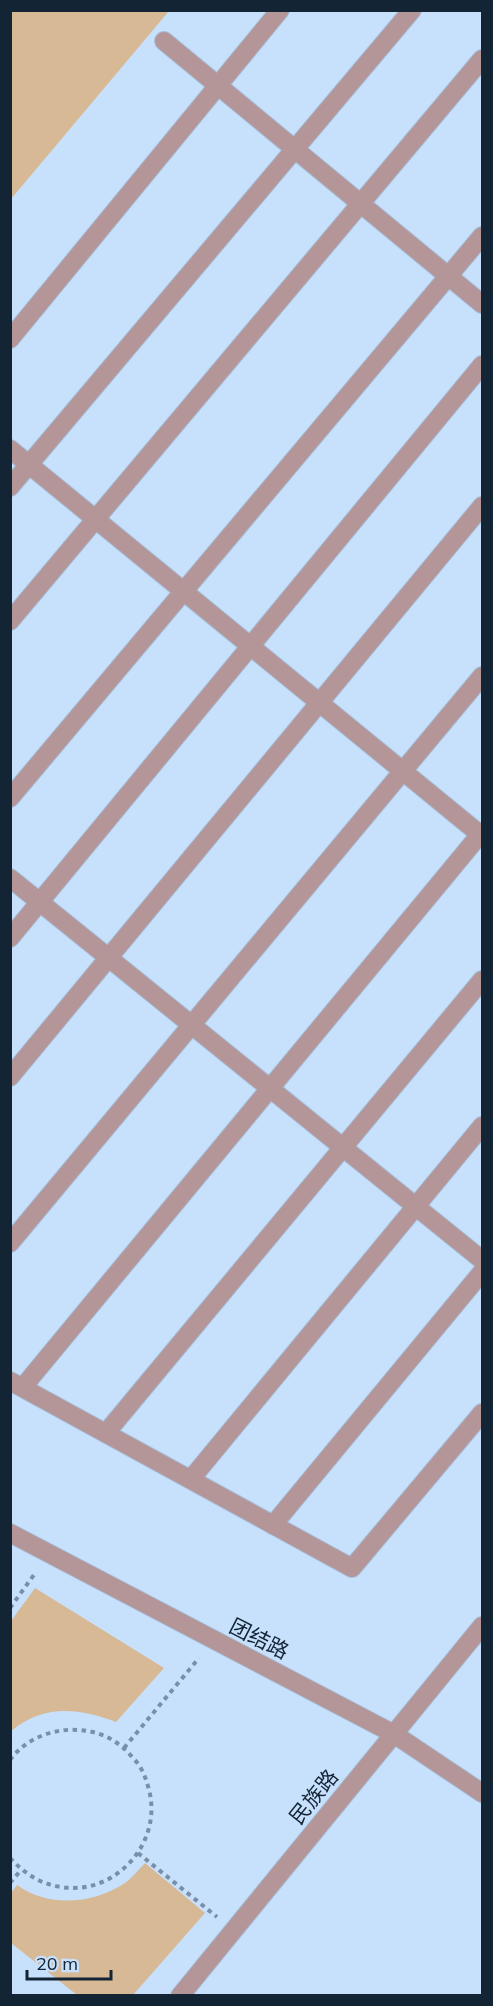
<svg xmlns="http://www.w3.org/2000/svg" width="493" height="2006" viewBox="0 0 493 2006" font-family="Mulish,'Noto Sans SC',sans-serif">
  <rect width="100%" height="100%" fill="#c7e1fd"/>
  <g fill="#d7b996">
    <polygon points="11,10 169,11 11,199 10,11"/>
    <path d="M35 1588 164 1668 116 1722C78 1708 45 1704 11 1731V1621Z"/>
    <path d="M145 1863 205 1913 133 1995H77L11 1943V1893L17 1885C49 1908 93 1904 125 1883 132 1878 139 1869 145 1863Z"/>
  </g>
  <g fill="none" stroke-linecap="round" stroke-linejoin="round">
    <defs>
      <g id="minor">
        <polyline points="164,41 482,304"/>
        <polyline points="10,339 280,10"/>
        <polyline points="10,449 482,836"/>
        <polyline points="10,487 412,10"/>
        <polyline points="10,621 482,59"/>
        <polyline points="10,798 482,236"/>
        <polyline points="10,878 482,1260"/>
        <polyline points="10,938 482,365"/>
        <polyline points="10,1077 482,506"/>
        <polyline points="10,1243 482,676"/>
        <polyline points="10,1381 352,1568 482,1413"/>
        <polyline points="23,1387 482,832"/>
        <polyline points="106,1433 482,980"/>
        <polyline points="191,1479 482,1126"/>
        <polyline points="273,1525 482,1272"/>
        <polyline points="10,1533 394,1734 482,1793"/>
        <polyline points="180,1996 482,1626"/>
      </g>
    </defs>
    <use href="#minor" stroke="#a7bfd9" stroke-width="20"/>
    <g stroke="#798fa7" stroke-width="4" stroke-dasharray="4.5 4.5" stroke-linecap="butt">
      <polyline points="10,1608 36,1572"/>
      <polyline points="124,1748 199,1658"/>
      <path d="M10 1760C25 1739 53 1728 78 1730 101 1731 119 1741 133 1758 142 1767 146 1778 149 1790 163 1843 115 1896 61 1887 40 1884 24 1873 10 1858"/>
      <polyline points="138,1853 217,1917"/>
      <polyline points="10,1883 21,1870"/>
    </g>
    <use href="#minor" stroke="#b49598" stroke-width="18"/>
  </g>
  <g text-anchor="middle" stroke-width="5" stroke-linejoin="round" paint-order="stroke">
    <g font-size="21" fill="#132435" stroke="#c7e1fd">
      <text transform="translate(259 1639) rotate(27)" y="7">团结路</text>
      <text transform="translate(314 1797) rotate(-51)" y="7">民族路</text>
    </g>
  </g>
  <rect width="493" height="2006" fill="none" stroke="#132435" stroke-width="24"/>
  <path d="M27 1970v9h84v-9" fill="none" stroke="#132435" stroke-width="3"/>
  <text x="36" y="1970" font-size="18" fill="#132435" stroke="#c7e1fd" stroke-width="4.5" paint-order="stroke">20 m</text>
</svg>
